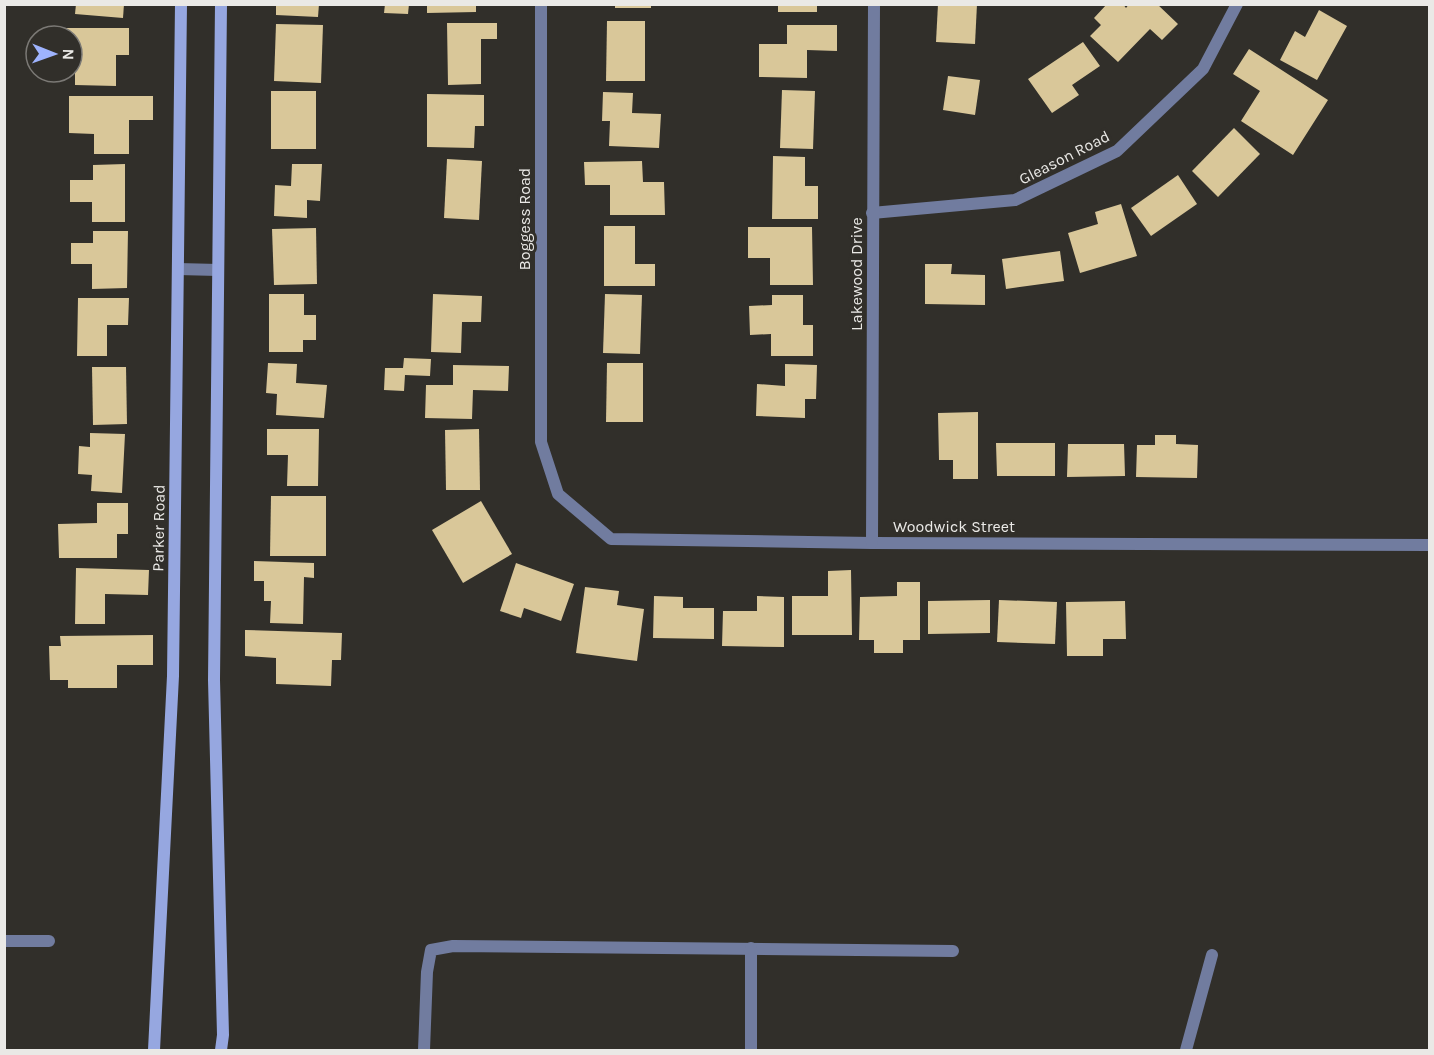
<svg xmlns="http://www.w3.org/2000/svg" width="1434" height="1055" viewBox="0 0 1434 1055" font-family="Karla,sans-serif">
  <rect width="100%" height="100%" fill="#312f2a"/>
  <g fill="#d9c799">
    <polygon points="76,4 124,4 123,18 75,14"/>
    <polygon points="276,4 319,4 318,17 276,15"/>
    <polygon points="385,4 409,4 408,14 384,13"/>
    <polygon points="427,4 476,4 476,12 427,13"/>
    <rect x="615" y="4" width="36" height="4"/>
    <rect x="778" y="4" width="39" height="8"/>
    <polygon points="938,4 977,4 975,44 936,42"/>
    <polygon points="1107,4 1123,4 1126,8 1129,4 1157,4 1178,24 1162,40 1150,29 1118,62 1090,36 1101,25 1094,18"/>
    <polygon points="1319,10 1347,26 1317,80 1280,60 1295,31 1305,37"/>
    <polygon points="607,21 645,21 645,81 606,81"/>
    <polygon points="447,23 497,23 497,39 481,39 481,84 448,85"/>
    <polygon points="276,24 323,25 321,83 274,81"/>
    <polygon points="787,25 837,25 837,51 807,50 807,78 759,77 759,44 787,44"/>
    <polygon points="52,28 129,28 129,55 116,55 116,86 75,85 75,69 72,69 72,36 52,36"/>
    <polygon points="1083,42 1100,66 1072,85 1079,95 1052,113 1028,79"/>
    <polygon points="1249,49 1328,100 1293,155 1241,121 1260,91 1233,74"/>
    <polygon points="948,76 980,80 975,115 943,110"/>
    <polygon points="782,90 815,91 813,149 780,148"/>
    <rect x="271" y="91" width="45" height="58"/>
    <polygon points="603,92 633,93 632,113 661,114 659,148 609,146 610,121 602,121"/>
    <polygon points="427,94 484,95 484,126 475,126 474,148 427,147"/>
    <polygon points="69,96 153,96 153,120 129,120 129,154 94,154 94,134 69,133"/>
    <polygon points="1234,128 1260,154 1218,197 1192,171"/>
    <polygon points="773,156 805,157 805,186 818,186 818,219 772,219"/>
    <polygon points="447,159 482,161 479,220 444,218"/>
    <polygon points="642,161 643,182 664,182 665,215 610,215 610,185 585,185 584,162"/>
    <polygon points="125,164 125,222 92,222 92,202 70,202 70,180 93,180 93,165"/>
    <polygon points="292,164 322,164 320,201 307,200 307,218 274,216 275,185 291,186"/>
    <polygon points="1178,175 1197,204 1151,236 1131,208"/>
    <polygon points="1121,204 1137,256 1080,273 1068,233 1098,224 1095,212"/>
    <polygon points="604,226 635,226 635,264 655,264 655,286 604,286"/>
    <polygon points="748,227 812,227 813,285 770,285 770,258 748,258"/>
    <polygon points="316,228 317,284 274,285 272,229"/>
    <polygon points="93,231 128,231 127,288 92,289 92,264 71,264 71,243 93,243"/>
    <polygon points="1060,251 1064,281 1006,289 1002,259"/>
    <polygon points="925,264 952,264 951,274 985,275 985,305 925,304"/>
    <polygon points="269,294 304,294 304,315 316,315 316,340 303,340 303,352 269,352"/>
    <polygon points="433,294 482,296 481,322 462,322 461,353 431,352"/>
    <polygon points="605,294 642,295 640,354 603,353"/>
    <polygon points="772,295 803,295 803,325 813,325 813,356 771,356 771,334 750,335 749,306 772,305"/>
    <polygon points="78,298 129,298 128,325 107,325 107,356 77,356"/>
    <polygon points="404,358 431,359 430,376 405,375 404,391 384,390 385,368 403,368"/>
    <polygon points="268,363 297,364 296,383 327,385 324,418 276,415 277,394 266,393"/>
    <polygon points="607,363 643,363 643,422 606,422"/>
    <polygon points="785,364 817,365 816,399 805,399 805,418 756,416 757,384 785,386"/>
    <polygon points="453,365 509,366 508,391 473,390 472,419 425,418 426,385 453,385"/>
    <polygon points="92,367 126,367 127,424 93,425"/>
    <polygon points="978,412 978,479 953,479 953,460 939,460 938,413"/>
    <polygon points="267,429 319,429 318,486 287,486 288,455 267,455"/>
    <polygon points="479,429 480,490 446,490 445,430"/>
    <polygon points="90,433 125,434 122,493 91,491 92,475 78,474 79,446 90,447"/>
    <polygon points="1155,435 1176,435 1176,444 1198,445 1197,478 1136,477 1137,445 1155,445"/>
    <polygon points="996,443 1055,443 1055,476 997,476"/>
    <polygon points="1068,444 1124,444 1125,476 1067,477"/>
    <polygon points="271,496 326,496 326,556 270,556"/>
    <polygon points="481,501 512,554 463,583 432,530"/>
    <polygon points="97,503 128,503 128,534 117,534 117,558 59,558 58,524 97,523"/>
    <polygon points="254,561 314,563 314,578 304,577 303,624 270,623 271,601 264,601 264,581 254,581"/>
    <polygon points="516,563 574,584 561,621 524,608 521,618 500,611"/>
    <polygon points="76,568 149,570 148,595 105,594 105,624 75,624"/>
    <polygon points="851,570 852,635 792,635 792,596 828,596 828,571"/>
    <polygon points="897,582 920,582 920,640 903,640 903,653 874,653 874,640 859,640 860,597 897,596"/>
    <polygon points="585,587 619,591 617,605 644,609 637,661 576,653"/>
    <polygon points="654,596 683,597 683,608 714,608 714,639 653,638"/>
    <polygon points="757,596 784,597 784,647 722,646 723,611 757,611"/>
    <polygon points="990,600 990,633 928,634 928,601"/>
    <polygon points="999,600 1057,602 1055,644 997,642"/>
    <polygon points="1125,601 1126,639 1103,639 1103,656 1067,656 1066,602"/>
    <polygon points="245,630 342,633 341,660 332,660 331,686 276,684 276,658 245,656"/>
    <polygon points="153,635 153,665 117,665 117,688 68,688 68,680 50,680 49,646 61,646 60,636"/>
  </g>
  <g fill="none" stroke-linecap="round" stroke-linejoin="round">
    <polyline stroke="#717c9f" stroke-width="12" points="178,269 218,270"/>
    <g stroke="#717c9f" stroke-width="12">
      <polyline points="541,4 541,442 558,494 611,539 872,543 1430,545"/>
      <polyline points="872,213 1015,200 1117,151 1203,69 1237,4"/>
      <polyline points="872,543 874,4"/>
      <polyline points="4,941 49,941"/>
      <polyline points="424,1050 427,972 431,950 453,946 953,951"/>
      <polyline points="751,1050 751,948"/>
      <polyline points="1186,1050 1212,955"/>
    </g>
    <g stroke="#96a7e0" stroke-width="12">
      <polyline points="154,1050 173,676 181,4"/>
      <polyline points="221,1050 223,1035 214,680 221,4"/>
    </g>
  </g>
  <g text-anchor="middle" stroke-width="6" stroke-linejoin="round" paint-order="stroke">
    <g font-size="16" fill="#eae9e6" stroke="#312f2a">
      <text transform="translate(1064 157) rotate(-27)" y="6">Gleason Road</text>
      <text transform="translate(524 219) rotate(-90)" y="6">Boggess Road</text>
      <text transform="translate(856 274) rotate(-90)" y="6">Lakewood Drive</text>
      <text x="954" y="532">Woodwick Street</text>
      <text transform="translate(158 528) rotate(-89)" y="6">Parker Road</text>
    </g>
  </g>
  <rect width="1434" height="1055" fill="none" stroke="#eae9e6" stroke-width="12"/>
  <g transform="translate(54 54) rotate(91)"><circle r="28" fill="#312f2a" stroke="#7b7975" stroke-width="1.5"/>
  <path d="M0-4.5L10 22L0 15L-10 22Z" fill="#9eb3fd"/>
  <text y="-9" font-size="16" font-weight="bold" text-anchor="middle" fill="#eae9e6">N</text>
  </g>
</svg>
